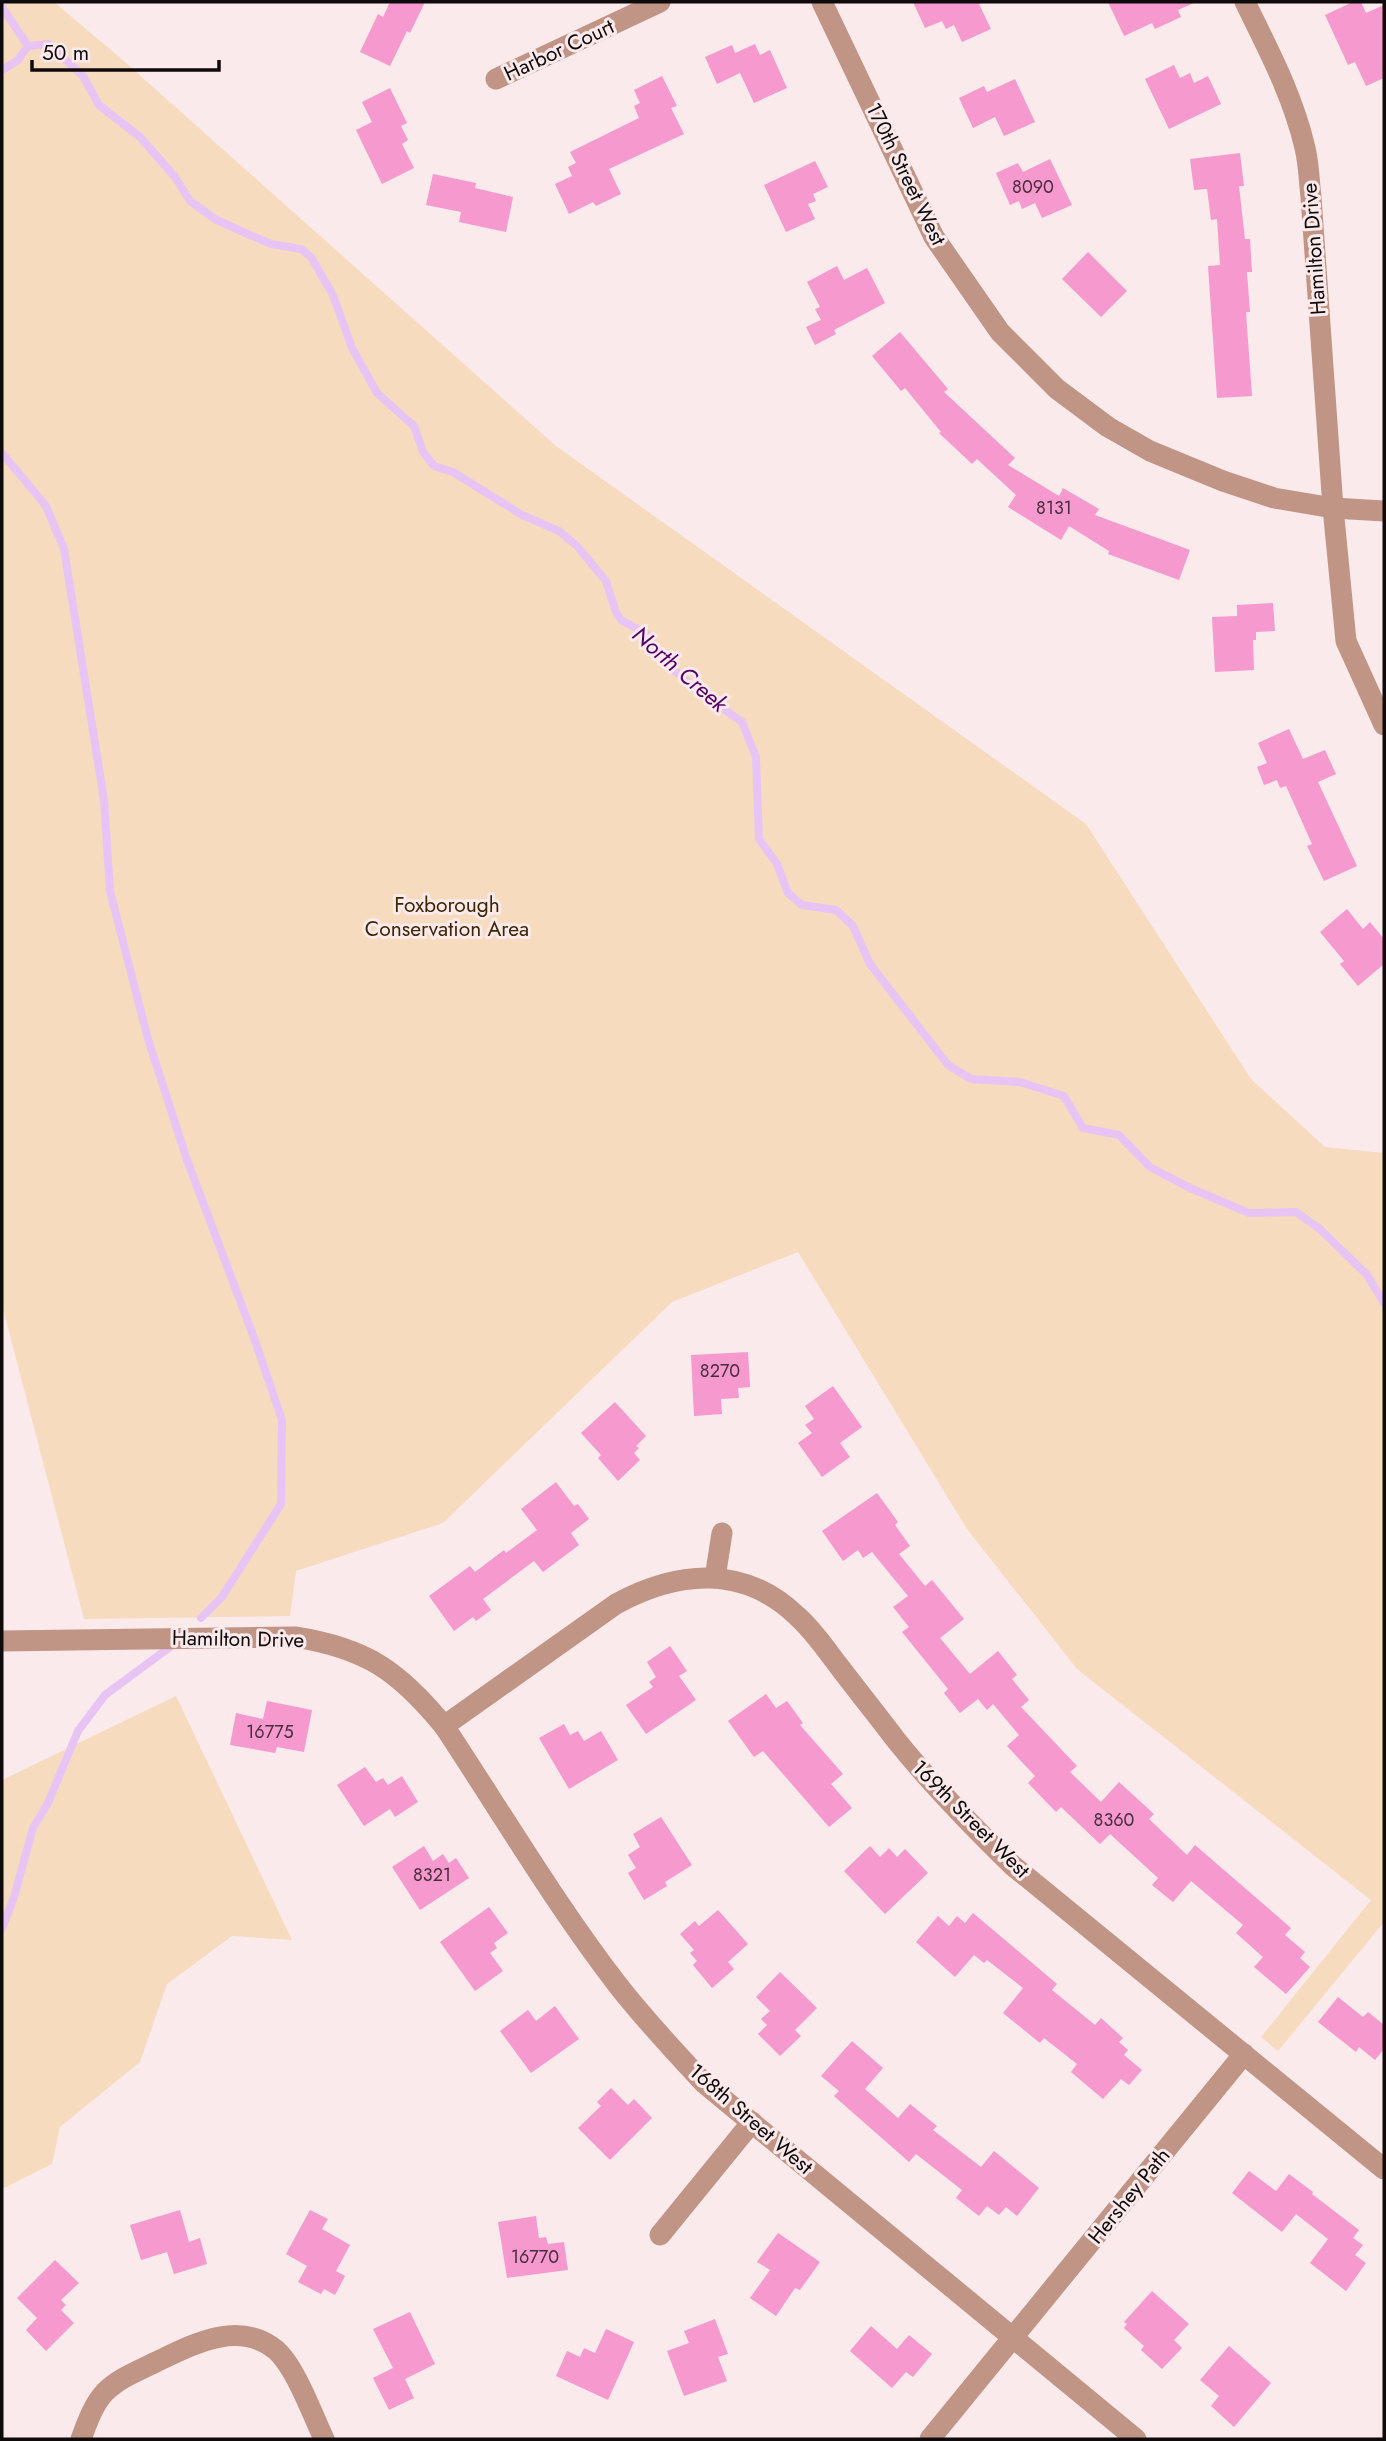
<svg xmlns="http://www.w3.org/2000/svg" width="1386" height="2441" viewBox="0 0 1386 2441" font-family="Jost,sans-serif">
  <rect width="100%" height="100%" fill="#faeaeb"/>
  <g fill="#f6dbbf">
    <polygon points="2,2 54,2 117,55 556,446 1086,824 1251,1079 1325,1147 1384,1153 1384,1922 1278,2051 1261,2037 1371,1900 1077,1669 967,1529 798,1252 672,1302 443,1523 296,1571 290,1616 84,1619 2,1305"/>
    <polygon points="176,1696 292,1940 232,1936 167,1984 140,2062 60,2127 52,2164 2,2189 2,1780"/>
  </g>
  <g fill="none" stroke-linecap="round" stroke-linejoin="round">
    <g stroke="#e8c4f5" stroke-width="8">
      <polyline points="2,7 28,46"/>
      <polyline points="28,46 49,44 83,76 99,105 140,137 175,177 190,201 215,219 243,232 271,244 301,249 311,257 333,295 352,348 377,393 414,426 423,452 434,466 453,472 522,515 559,531 577,546 606,581 616,612 621,620 647,634 663,661 701,693 742,722 756,757 759,839 777,864 788,893 802,905 836,910 853,926 870,964 948,1065 971,1079 1020,1082 1064,1096 1083,1128 1119,1135 1150,1167 1190,1188 1249,1213 1296,1212 1320,1229 1367,1275 1384,1303"/>
      <polyline points="2,70 18,60 28,46"/>
      <polyline points="2,453 46,506 64,549 104,800 110,891 148,1039 187,1160 253,1335 282,1420 281,1504 222,1597 201,1618"/>
      <polyline points="2,1929 14,1897 33,1828 48,1803 78,1731 105,1695 174,1644"/>
    </g>
  </g>
  <g fill="#f599ce">
    <polygon points="390,2 425,2 410,33 407,31 390,66 360,52 378,14 383,17"/>
    <polygon points="913,2 983,2 979,4 991,29 962,42 954,25 946,29 942,21 925,28"/>
    <polygon points="1108,2 1196,2 1178,10 1181,17 1155,29 1152,23 1124,36"/>
    <polygon points="1353,2 1361,2 1366,13 1384,5 1384,78 1366,86 1355,62 1348,65 1325,15"/>
    <polygon points="755,44 760,55 770,50 787,88 754,103 740,73 717,84 705,57 732,45 735,53"/>
    <polygon points="1174,65 1180,78 1190,73 1194,83 1208,76 1221,104 1169,129 1145,79"/>
    <polygon points="662,76 677,106 671,108 684,134 609,169 621,194 596,206 593,202 569,214 555,184 572,176 568,167 576,163 570,152 639,118 634,106 640,103 634,90"/>
    <polygon points="1015,79 1035,122 1004,136 995,117 973,128 959,98 984,86 987,92"/>
    <polygon points="390,88 407,123 401,126 408,140 402,144 414,168 382,184 356,130 372,122 362,102"/>
    <polygon points="1240,153 1244,186 1239,186 1245,239 1250,239 1252,272 1247,272 1250,312 1246,312 1252,396 1217,398 1208,266 1220,265 1217,219 1211,220 1207,189 1194,190 1190,159"/>
    <polygon points="1050,159 1072,205 1042,218 1035,203 1022,209 1019,201 1010,205 996,173 1018,163 1023,172"/>
    <polygon points="815,161 828,187 813,194 816,201 808,204 815,219 786,232 764,185"/>
    <polygon points="433,174 476,183 475,188 513,197 506,232 459,222 461,212 426,205"/>
    <polygon points="1088,252 1127,291 1101,317 1062,279"/>
    <polygon points="837,266 844,280 867,268 885,303 834,330 836,334 815,345 806,327 821,320 815,309 820,307 807,282"/>
    <polygon points="900,332 948,389 944,392 1015,458 1008,465 1059,496 1063,488 1099,509 1095,515 1190,550 1179,580 1108,554 1109,551 1069,526 1061,540 1008,507 1016,495 977,459 972,464 939,433 941,432 905,388 901,391 872,356"/>
    <polygon points="1273,603 1275,631 1256,632 1256,640 1253,640 1254,670 1215,672 1212,617 1237,616 1237,605"/>
    <polygon points="1289,729 1303,759 1325,750 1336,774 1318,782 1357,866 1324,881 1307,846 1312,844 1286,786 1280,788 1277,780 1264,785 1257,767 1267,763 1258,743"/>
    <polygon points="1347,909 1363,929 1370,922 1384,939 1384,964 1358,986 1340,964 1344,961 1320,932"/>
    <polygon points="748,1352 750,1387 738,1388 739,1398 721,1399 722,1414 694,1416 691,1355"/>
    <polygon points="833,1386 862,1427 840,1443 850,1457 822,1477 798,1443 812,1433 805,1425 814,1419 805,1406"/>
    <polygon points="615,1402 646,1436 636,1446 639,1448 634,1453 640,1460 618,1481 598,1458 601,1455 581,1433"/>
    <polygon points="556,1482 574,1506 578,1504 589,1519 571,1533 579,1545 543,1572 534,1561 483,1599 491,1610 476,1621 473,1617 454,1631 429,1596 470,1566 475,1572 504,1550 506,1553 537,1530 521,1509"/>
    <polygon points="877,1493 898,1522 895,1525 910,1546 899,1554 925,1586 932,1580 964,1619 940,1638 970,1674 998,1651 1017,1675 1012,1679 1029,1700 1021,1707 1077,1766 1070,1772 1101,1802 1119,1782 1154,1814 1149,1819 1187,1855 1195,1845 1291,1928 1285,1935 1305,1952 1300,1958 1310,1967 1286,1994 1254,1967 1263,1957 1236,1933 1243,1925 1191,1881 1173,1902 1152,1885 1158,1878 1110,1834 1100,1844 1061,1807 1056,1812 1028,1783 1035,1776 1007,1746 1019,1735 993,1704 987,1710 978,1699 960,1713 944,1693 948,1689 902,1632 909,1627 893,1607 908,1596 872,1552 863,1558 858,1550 843,1561 822,1531"/>
    <polygon points="670,1646 687,1671 679,1676 696,1700 646,1734 626,1705 653,1687 649,1682 656,1677 647,1662"/>
    <polygon points="766,1694 776,1708 787,1701 803,1723 800,1725 843,1774 831,1784 852,1808 829,1827 763,1751 754,1757 728,1721"/>
    <polygon points="267,1701 312,1710 304,1752 277,1747 275,1753 230,1745 236,1713 263,1719"/>
    <polygon points="564,1724 570,1735 578,1731 584,1741 601,1731 618,1760 569,1789 539,1738"/>
    <polygon points="365,1767 376,1782 383,1778 388,1785 402,1776 418,1802 395,1817 390,1809 364,1826 337,1785"/>
    <polygon points="661,1817 692,1865 665,1882 667,1886 644,1900 628,1873 636,1868 628,1855 640,1847 633,1834"/>
    <polygon points="424,1846 433,1861 443,1854 449,1863 456,1858 469,1878 420,1910 392,1867"/>
    <polygon points="870,1846 880,1857 889,1848 897,1857 905,1849 928,1873 885,1914 844,1871"/>
    <polygon points="489,1907 508,1933 494,1943 497,1948 490,1953 503,1971 475,1991 440,1942"/>
    <polygon points="718,1910 748,1944 728,1962 734,1969 712,1988 693,1965 697,1961 690,1953 694,1950 680,1934 695,1921 699,1926"/>
    <polygon points="973,1913 1057,1984 1052,1990 1095,2025 1101,2018 1123,2038 1119,2042 1128,2050 1124,2055 1142,2070 1129,2085 1121,2079 1103,2099 1071,2072 1077,2064 1044,2038 1040,2043 1003,2013 1023,1988 987,1960 984,1963 974,1955 955,1977 916,1942 938,1916 949,1926 957,1916 965,1923"/>
    <polygon points="780,1972 817,2008 795,2030 801,2036 780,2056 758,2034 767,2025 761,2019 770,2011 756,1997"/>
    <polygon points="1338,1997 1363,2017 1368,2012 1384,2025 1384,2049 1375,2060 1359,2047 1356,2052 1318,2022"/>
    <polygon points="555,2006 579,2039 531,2073 500,2031 528,2010 536,2021"/>
    <polygon points="852,2041 883,2068 865,2089 898,2118 910,2104 937,2126 933,2130 981,2167 994,2151 1039,2188 1017,2216 1006,2207 999,2215 987,2206 979,2216 956,2198 962,2190 916,2154 909,2162 834,2096 839,2091 821,2076"/>
    <polygon points="611,2088 628,2105 634,2099 652,2118 610,2160 578,2128 601,2106 597,2102"/>
    <polygon points="1249,2171 1276,2191 1289,2174 1313,2192 1312,2194 1359,2230 1353,2238 1363,2245 1355,2255 1366,2263 1346,2291 1310,2263 1328,2239 1296,2214 1282,2232 1232,2193"/>
    <polygon points="180,2210 189,2242 200,2238 207,2264 174,2274 167,2252 141,2260 130,2225"/>
    <polygon points="310,2210 328,2219 322,2229 350,2245 336,2271 345,2276 335,2295 324,2289 321,2294 298,2282 307,2266 286,2254"/>
    <polygon points="536,2216 539,2238 546,2237 548,2244 564,2242 568,2270 507,2278 498,2222"/>
    <polygon points="778,2233 820,2262 800,2290 795,2288 776,2316 750,2298 770,2270 757,2262"/>
    <polygon points="55,2260 79,2283 61,2300 66,2305 61,2310 74,2323 46,2351 26,2330 37,2318 17,2298"/>
    <polygon points="1152,2291 1189,2324 1174,2340 1182,2348 1162,2369 1141,2350 1144,2346 1124,2328 1127,2324 1124,2322"/>
    <polygon points="410,2312 435,2364 405,2379 414,2398 389,2410 373,2378 393,2368 373,2329"/>
    <polygon points="715,2319 728,2354 718,2357 727,2381 684,2396 667,2351 689,2343 684,2331"/>
    <polygon points="871,2326 897,2349 909,2335 932,2354 913,2377 906,2372 892,2388 850,2351"/>
    <polygon points="606,2329 634,2342 608,2400 556,2376 567,2351 580,2357 584,2348 595,2353"/>
    <polygon points="1229,2346 1271,2383 1234,2427 1211,2406 1219,2396 1200,2380"/>
  </g>
  <g fill="none" stroke-linecap="round" stroke-linejoin="round">
    <g stroke="#c19586" stroke-width="21">
      <polyline points="822,2 934,237 1000,332 1057,389 1108,427 1150,451 1223,481 1274,498 1333,508 1384,511"/>
      <path d="M1245 2C1268 49 1293 96 1305 148 1309 164 1309 181 1311 197L1333 508 1346 641 1384 725"/>
      <polyline points="496,79 660,2"/>
      <polyline points="715,1578 722,1533"/>
      <path d="M2 1641 295 1637C366 1648 399 1671 444 1726 501 1812 554 1902 617 1984 644 2019 675 2052 705 2084L1136 2439"/>
      <path d="M444 1726 616 1604C677 1571 743 1564 797 1616 813 1630 825 1648 838 1665 857 1690 877 1715 896 1740 932 1785 971 1825 1012 1865L1384 2169"/>
      <polyline points="660,2235 752,2122"/>
      <path d="M81 2439C87 2423 93 2405 105 2392 119 2378 138 2371 156 2362 192 2345 238 2319 276 2350 295 2366 313 2416 324 2439"/>
      <polyline points="930,2439 1244,2054"/>
    </g>
  </g>
  <g text-anchor="middle" stroke-width="6" stroke-linejoin="round" paint-order="stroke">
    <g font-size="18" fill="#482e3c">
      <text x="1033" y="193">8090</text>
      <text x="1054" y="514">8131</text>
      <text x="720" y="1377">8270</text>
      <text x="270" y="1738">16775</text>
      <text x="1114" y="1826">8360</text>
      <text x="432" y="1881">8321</text>
      <text x="535" y="2263">16770</text>
    </g>
    <g font-size="21" fill="#0f0a0b" stroke="#faeaeb">
      <text transform="translate(559 50) rotate(-25)" y="7">Harbor Court</text>
      <text transform="translate(906 174) rotate(64)" y="7">170th Street West</text>
      <text transform="translate(1314 249) rotate(-94)" y="7">Hamilton Drive</text>
      <text transform="translate(238 1639) rotate(1)" y="7">Hamilton Drive</text>
      <text transform="translate(971 1819) rotate(45)" y="7">169th Street West</text>
      <text transform="translate(751 2119) rotate(41)" y="7">168th Street West</text>
      <text transform="translate(1129 2196) rotate(-51)" y="7">Hershey Path</text>
    </g>
    <g font-size="21" fill="#3f2400" stroke="#faeaeb">
      <text x="447" y="912">Foxborough<tspan x="447" dy="24">Conservation Area</tspan></text>
    </g>
    <g font-size="23" font-style="italic" fill="#520067" stroke="#faeaeb">
      <text transform="translate(680 669) rotate(41)" y="8">North Creek</text>
    </g>
  </g>
  <rect width="1386" height="2441" fill="none" stroke="#0f0a0b" stroke-width="7"/>
  <path d="M32 60v10h187v-10" fill="none" stroke="#0f0a0b" stroke-width="3.5"/>
  <text x="42" y="60" font-size="21" fill="#0f0a0b" stroke="#faeaeb" stroke-width="5" paint-order="stroke">50 m</text>
</svg>
